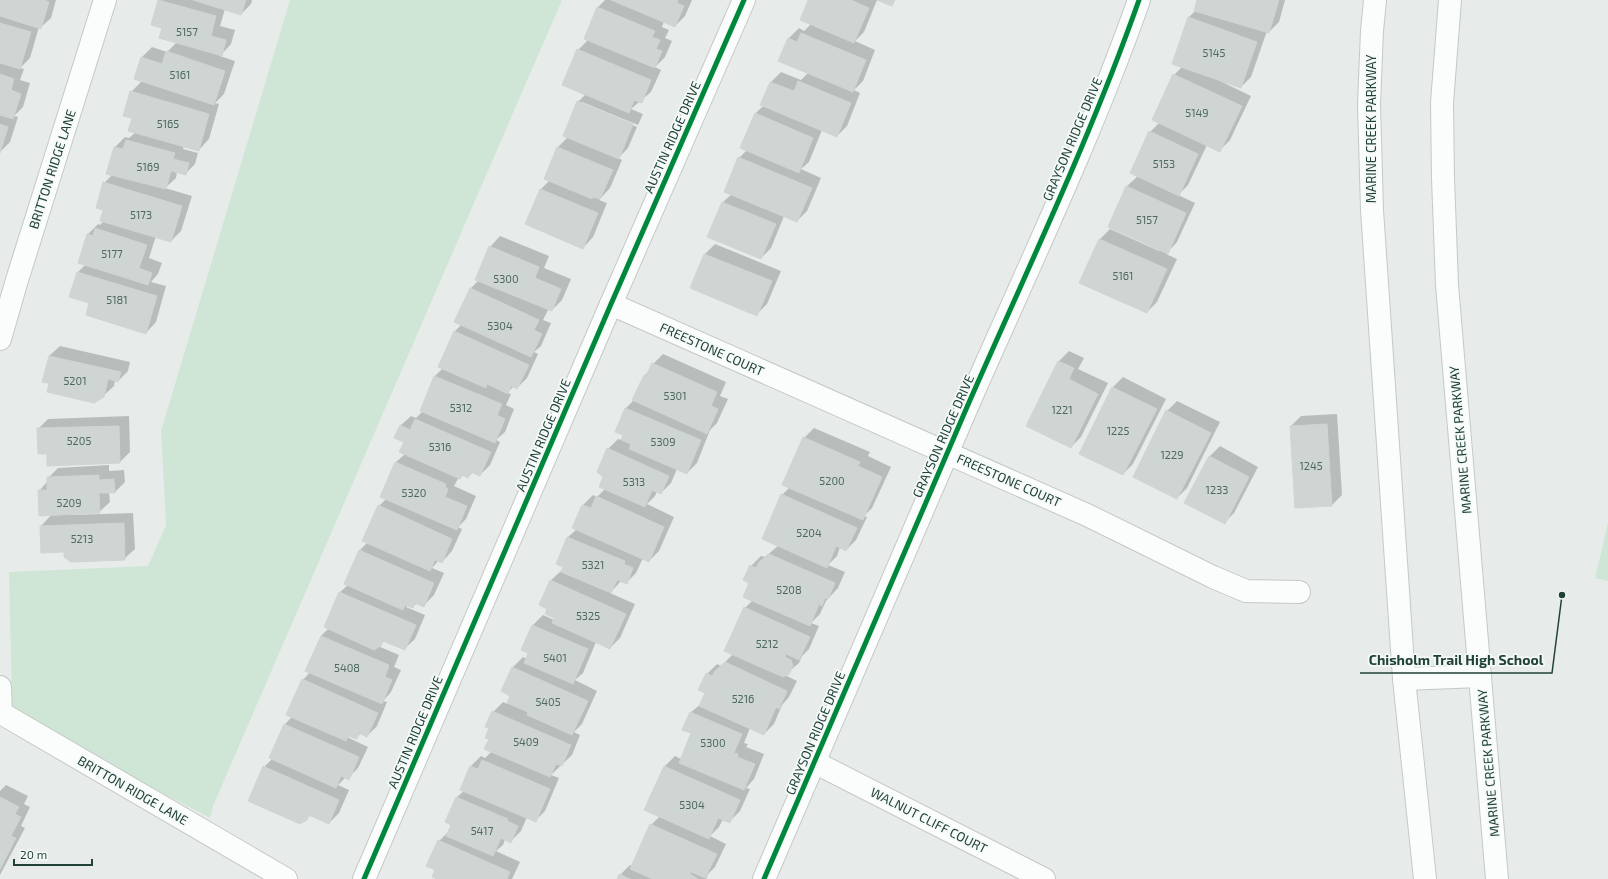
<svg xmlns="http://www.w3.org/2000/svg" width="1608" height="879" viewBox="0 0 1608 879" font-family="'Exo 2',sans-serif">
  <rect width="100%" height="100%" fill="#e7ecea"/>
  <g fill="#cfe6d6">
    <polygon points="290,0 562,0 213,806 210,818 17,717 12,704 9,572 148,566 166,525 161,431"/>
    <polygon points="1608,523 1608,581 1595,578"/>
  </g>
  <g fill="#0003">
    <polygon points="0,0 56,0 51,18 40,28 39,27 30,58 20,68 24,69 20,80 30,83 23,107 14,116 18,117 10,142 0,152"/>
    <polygon points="160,0 252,0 251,4 241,14 225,9 220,26 235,30 231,44 220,56 235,61 224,94 215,103 219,104 209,139 199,150 184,145 183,149 198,153 195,164 185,174 177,172 176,178 165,188 192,196 181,231 171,241 156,236 149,258 162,263 158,274 151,282 166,286 156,322 146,333 90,303 77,273 86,264 88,234 98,224 100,225 104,221 104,183 113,174 108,173 115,147 125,137 129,138 136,132 133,118 131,92 143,80 142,57 152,47 167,52 177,42 164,27"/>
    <polygon points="605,0 692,0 685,16 675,26 664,21 662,27 669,30 665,38 672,41 665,57 655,67 661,70 651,92 631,109 643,114 638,125 582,102 582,104 637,127 628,148 618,158 622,160 610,188 599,200 607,203 593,237 583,248 540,190 550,180 545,178 558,147 568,137 578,102 586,94 578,50 588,40 598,7"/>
    <polygon points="809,0 877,0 864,32 855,41 875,50 863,81 854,90 860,93 847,126 837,136 822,130 809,162 801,169 821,178 807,211 797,221 784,216 771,248 761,258 723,202 732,194 739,158 747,150 755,114 763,106 761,105 771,82 781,72 801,80 808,73 789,38 799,28 804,31 811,24"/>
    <polygon points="1199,0 1285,0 1279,22 1269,32 1267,31 1251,77 1241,87 1218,79 1218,80 1251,96 1230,140 1220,150 1207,145 1188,185 1178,195 1195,203 1177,242 1166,254 1177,259 1157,302 1147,312 1081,283 1100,239 1110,229 1159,251 1160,249 1109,226 1127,186 1138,176 1131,173 1150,132 1160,122 1174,75 1183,66 1189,17 1195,11"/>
    <polygon points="500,236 549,256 544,268 571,279 562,300 552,310 549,308 543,320 551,323 541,346 534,352 538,354 527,378 517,388 514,386 507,393 511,394 506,405 514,409 505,432 496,440 500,442 490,465 480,475 473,472 468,477 463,475 460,478 459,477 454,486 476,496 466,519 458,527 462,529 452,551 442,562 439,560 432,568 444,573 434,595 424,605 417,603 413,607 407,605 406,607 425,615 415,639 404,649 384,641 378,646 399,655 394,667 401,670 391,692 383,701 387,702 377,726 367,736 361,733 356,738 350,735 347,737 368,747 358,768 348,778 346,777 338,785 349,790 339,813 329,823 311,815 306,819 264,767 272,759 270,758 285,724 293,716 303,680 310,672 307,671 321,636 329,628 339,593 348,585 360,550 368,542 379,506 387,498 382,496 396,462 405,454 405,442 400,426 411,416 416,418 423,411 421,410 435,376 443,368 439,366 455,331 462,324 470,289 479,280 490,247"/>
    <polygon points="715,244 781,271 767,304 757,314 692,287 705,254"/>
    <polygon points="60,346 130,362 128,371 118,381 115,380 114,386 103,396 50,382 49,356"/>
    <polygon points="1069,351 1084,358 1078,369 1108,383 1081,437 1071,447 1028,426 1059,361"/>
    <polygon points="663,354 726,382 720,396 728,399 717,423 710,430 697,463 687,473 677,469 671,483 661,493 657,491 655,496 647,504 674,517 659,551 649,561 643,558 636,573 626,583 621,581 610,593 635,604 620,638 610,648 596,642 583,673 575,680 597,691 582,724 574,732 580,735 572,755 551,775 559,778 545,811 535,821 527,817 521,831 511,841 505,839 503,845 496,851 520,862 512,879 440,879 436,869 439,841 449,831 452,825 446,822 457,797 464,791 461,789 471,766 481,756 485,758 492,751 490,728 493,712 503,702 508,704 512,695 503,691 513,667 523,657 527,659 533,625 543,615 554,620 555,617 548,609 550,581 561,571 562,572 565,566 557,563 568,537 577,529 583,505 593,495 597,497 605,489 604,476 608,449 618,439 622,440 624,435 626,408 634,400 645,375 650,370 653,364"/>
    <polygon points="1123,377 1166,399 1133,464 1123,474 1080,453 1113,387"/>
    <polygon points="1177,401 1220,422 1187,488 1177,498 1167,411"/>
    <polygon points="1337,414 1342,495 1332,505 1291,426 1301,416"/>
    <polygon points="129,416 130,452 120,462 48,453 38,429 48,419"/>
    <polygon points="814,428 870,452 868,456 891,467 872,508 864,516 867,517 856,540 846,550 840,547 837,556 828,565 845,572 838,588 826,601 820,614 811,623 819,626 809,649 802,656 799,663 785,675 797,681 789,697 782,705 774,724 764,734 750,728 744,743 748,744 746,747 764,754 754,779 746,788 750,789 740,811 729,822 723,819 719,827 710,836 726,844 715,867 708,874 706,879 618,879 620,875 630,865 633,866 651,825 660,816 646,810 665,766 675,756 681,759 692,732 690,713 702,703 706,692 707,674 717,664 721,666 733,654 745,608 753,600 751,566 761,556 765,557 779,545 782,495 790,487 804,438"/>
    <polygon points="1220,446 1258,467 1234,513 1224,523 1186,503 1210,456"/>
    <polygon points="109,465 109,471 124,470 125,482 115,492 109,492 110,502 99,512 71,513 71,515 133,513 135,549 124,559 65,550 41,526 52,514 39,491 48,481 48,478 58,468"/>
    <polygon points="6,785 28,796 24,804 30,807 21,826 25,828 0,875 0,791"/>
  </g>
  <g fill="#ced5d3" stroke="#cfd5d3">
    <polygon points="0,0 44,0 49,2 41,29 0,16"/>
    <polygon points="158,0 216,16 211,36 226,40 222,56 159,38 162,28 151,25"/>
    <polygon points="193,0 246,0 241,15"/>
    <polygon points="611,0 678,0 677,3 684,6 675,27"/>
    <polygon points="808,0 851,0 869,8 854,43 800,20"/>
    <polygon points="877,0 895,0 892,6"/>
    <polygon points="1197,0 1279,0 1269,33 1194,11"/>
    <polygon points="597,7 655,31 652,37 660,40 656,49 662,51 655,68 584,39"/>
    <polygon points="1188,17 1257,42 1241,88 1172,64"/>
    <polygon points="0,23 31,32 20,69 0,63"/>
    <polygon points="801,33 866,60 853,92 778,61 788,38 797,42"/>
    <polygon points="577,49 651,80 642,103 634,100 629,113 562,85"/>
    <polygon points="166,51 225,71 214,105 134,79 141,57 162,64"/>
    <polygon points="0,74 14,79 11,90 21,94 13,119 0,115"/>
    <polygon points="1173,74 1242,106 1220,152 1152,120"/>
    <polygon points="798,81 851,103 837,137 760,105 770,82 794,91"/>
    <polygon points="130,91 209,114 199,151 128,131 132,118 123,116"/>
    <polygon points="577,101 633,124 619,159 563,136"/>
    <polygon points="755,113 813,138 799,173 740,148"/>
    <polygon points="0,124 8,127 0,153"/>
    <polygon points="1149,131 1198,154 1179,196 1130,173"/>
    <polygon points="126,140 175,153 173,159 189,163 186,175 171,171 166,189 106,174 114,147 123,149"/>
    <polygon points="557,147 613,170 600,199 593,197 592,199 544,179"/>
    <polygon points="738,157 812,188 797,222 724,192"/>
    <polygon points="103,182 182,206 171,242 100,221 103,210 96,208"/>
    <polygon points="1126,186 1186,213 1168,254 1108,227"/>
    <polygon points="540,189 598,213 583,249 525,224"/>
    <polygon points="722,202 776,224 761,259 707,237"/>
    <polygon points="95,228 147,245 139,268 152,273 148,285 78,263 87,234 93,236"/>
    <polygon points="1099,239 1167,269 1147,313 1079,283"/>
    <polygon points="489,246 539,267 535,278 561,289 552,311 475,280"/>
    <polygon points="704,254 772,281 757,316 690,288"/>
    <polygon points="77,272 157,296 146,334 86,315 89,303 69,297"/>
    <polygon points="470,288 539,320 534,330 542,334 531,357 454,322"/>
    <polygon points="454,331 529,365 517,389 511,386 508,394 487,384 486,388 438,367"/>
    <polygon points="49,356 121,372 118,382 108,379 104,397 94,403 47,392 49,383 42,382"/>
    <polygon points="1058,361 1074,368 1069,379 1098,394 1071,448 1026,426"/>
    <polygon points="652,363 717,392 711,406 718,409 707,434 632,400 644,375 646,376"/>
    <polygon points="434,376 502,404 497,415 505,419 495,443 420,411"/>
    <polygon points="1112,387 1157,409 1123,475 1079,454"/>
    <polygon points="625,408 701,440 687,474 629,449 631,444 621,440 623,435 615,432"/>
    <polygon points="1166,410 1211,433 1177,499 1133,477"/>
    <polygon points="415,419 491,452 480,476 471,472 468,478 462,475 460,479 399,452 404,442 394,438 400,425 410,430"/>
    <polygon points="1327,424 1332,506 1295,508 1290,426"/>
    <polygon points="119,426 120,463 47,466 47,454 38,454 37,428"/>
    <polygon points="803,437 860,462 858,466 882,477 863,520 782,485"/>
    <polygon points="607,448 669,476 661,494 652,490 645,507 599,487 603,477 597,472"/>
    <polygon points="1209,456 1249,477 1225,524 1184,503"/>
    <polygon points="395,462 446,484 445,487 448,489 445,497 467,506 457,530 380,497"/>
    <polygon points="99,475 99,480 114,479 115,493 99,493 100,513 39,516 38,490 47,490 47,477"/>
    <polygon points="781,494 857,528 846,551 836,546 827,568 762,539"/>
    <polygon points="596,496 664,527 649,562 572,528 582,505 591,508"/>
    <polygon points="378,505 452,539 442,563 435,560 430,571 362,541"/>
    <polygon points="124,523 125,560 71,562 64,557 64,552 41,553 40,526"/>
    <polygon points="567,537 625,561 624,564 633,568 627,584 617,580 611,593 561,572 563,567 556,564"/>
    <polygon points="359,550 434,583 424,607 415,603 413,608 405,605 403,610 344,584"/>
    <polygon points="769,554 835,583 828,599 825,598 822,606 819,604 810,626 743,597 749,583 743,580 750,565 756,568 759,562"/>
    <polygon points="550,580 626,614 610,649 552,623 554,618 545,614 547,609 539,605"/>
    <polygon points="339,592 416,625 405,650 383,641 381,646 374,650 324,627"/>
    <polygon points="744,607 810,637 799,660 786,654 785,657 791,660 793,666 789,674 783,677 724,651"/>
    <polygon points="532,625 588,649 573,684 524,663 528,653 521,650"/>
    <polygon points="321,636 389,665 385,677 392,680 382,704 305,671"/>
    <polygon points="725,662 787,691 779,709 776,707 764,735 699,706 705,693 698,690 706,673 712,676 715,671"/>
    <polygon points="512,667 588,701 572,735 527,715 528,712 507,703 510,696 501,691"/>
    <polygon points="302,679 378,713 367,737 359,733 357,739 348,736 346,741 286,715"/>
    <polygon points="492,711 571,745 562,766 556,764 550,777 484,749 489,739 485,738 489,728 485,727"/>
    <polygon points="690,712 742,734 734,753 738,754 737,757 755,764 744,790 679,763 691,733 682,730"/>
    <polygon points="284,724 359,757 349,780 341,776 336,788 269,758"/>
    <polygon points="482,760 550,789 536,822 460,790 470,766 478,769"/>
    <polygon points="263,766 339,800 329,824 309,815 307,820 300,824 248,801"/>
    <polygon points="664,766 740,800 730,823 718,818 709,839 644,810"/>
    <polygon points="0,797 19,807 15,814 21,817 11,836 16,838 0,869"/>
    <polygon points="456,797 508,819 507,821 518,826 511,843 501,838 493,856 446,836 451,825 445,822"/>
    <polygon points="650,824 717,854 705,878 691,872 690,874 698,879 653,879 630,869"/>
    <polygon points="438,840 510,872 507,879 437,879 432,877 435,870 426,866"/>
    <polygon points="619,874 630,879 617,879"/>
  </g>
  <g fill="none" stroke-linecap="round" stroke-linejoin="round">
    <defs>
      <g id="minor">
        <polyline points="611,304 1087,515 1213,577 1246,591 1299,592"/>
        <polyline points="0,339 17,280 105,0"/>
        <polyline points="0,687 1,713 286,879"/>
        <polyline points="814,762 1044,879"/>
        <polyline points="364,879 611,304 744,0"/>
        <path d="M764 879C832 722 898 564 967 407 1026 272 1090 139 1139 0"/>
      </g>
      <g id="secondary">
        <polyline points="1375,0 1372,31 1369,104 1372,210 1404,679 1425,879"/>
        <polyline points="1450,0 1442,103 1443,178 1447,285 1497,879"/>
        <polyline points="1404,679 1480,676"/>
      </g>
    </defs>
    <use href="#minor" stroke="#c4c9c7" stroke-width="24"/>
    <use href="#secondary" stroke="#c2cac7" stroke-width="24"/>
    <use href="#minor" stroke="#fbfcfc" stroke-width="22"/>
    <use href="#secondary" stroke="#fbfcfc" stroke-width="22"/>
    <defs>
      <g id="cycleway">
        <polyline points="364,879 611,304 744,0"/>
        <path d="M764 879C832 722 898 564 967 407 1026 272 1090 139 1139 0"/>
      </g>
    </defs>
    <use href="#cycleway" stroke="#f5faf8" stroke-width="8"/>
    <use href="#cycleway" stroke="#00873e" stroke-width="5"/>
  </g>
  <g text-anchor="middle" stroke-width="3.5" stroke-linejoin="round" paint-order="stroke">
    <g font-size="11" fill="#4d6860">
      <text x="187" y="36">5157</text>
      <text x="1214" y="57">5145</text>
      <text x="180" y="79">5161</text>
      <text x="1197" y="117">5149</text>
      <text x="168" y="128">5165</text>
      <text x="1164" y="168">5153</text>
      <text x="148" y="171">5169</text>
      <text x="141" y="219">5173</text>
      <text x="1147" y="224">5157</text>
      <text x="112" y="258">5177</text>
      <text x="1123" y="280">5161</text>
      <text x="506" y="283">5300</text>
      <text x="117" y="304">5181</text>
      <text x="500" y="330">5304</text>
      <text x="75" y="385">5201</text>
      <text x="675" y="400">5301</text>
      <text x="461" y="412">5312</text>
      <text x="1062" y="414">1221</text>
      <text x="1118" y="435">1225</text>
      <text x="79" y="445">5205</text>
      <text x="663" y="446">5309</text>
      <text x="440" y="451">5316</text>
      <text x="1172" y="459">1229</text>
      <text x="1311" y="470">1245</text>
      <text x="832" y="485">5200</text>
      <text x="634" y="486">5313</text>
      <text x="1217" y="494">1233</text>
      <text x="414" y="497">5320</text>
      <text x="69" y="507">5209</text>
      <text x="809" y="537">5204</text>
      <text x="82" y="543">5213</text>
      <text x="593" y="569">5321</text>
      <text x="789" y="594">5208</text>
      <text x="588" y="620">5325</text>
      <text x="767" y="648">5212</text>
      <text x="555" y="662">5401</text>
      <text x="347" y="672">5408</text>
      <text x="743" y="703">5216</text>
      <text x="548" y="706">5405</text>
      <text x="526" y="746">5409</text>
      <text x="713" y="747">5300</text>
      <text x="692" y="809">5304</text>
      <text x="482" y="835">5417</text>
    </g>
    <g font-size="13" fill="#214239" stroke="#f5faf8">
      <text transform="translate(1371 129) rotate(-90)" y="5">MARINE CREEK PARKWAY</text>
      <text transform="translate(672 137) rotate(-66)" y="5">AUSTIN RIDGE DRIVE</text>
      <text transform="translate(1072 139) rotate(-67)" y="5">GRAYSON RIDGE DRIVE</text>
      <text transform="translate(52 169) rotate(-72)" y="5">BRITTON RIDGE LANE</text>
      <text transform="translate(712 349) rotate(24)" y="5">FREESTONE COURT</text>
      <text transform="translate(543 435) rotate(-67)" y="5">AUSTIN RIDGE DRIVE</text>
      <text transform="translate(943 436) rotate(-66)" y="5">GRAYSON RIDGE DRIVE</text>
      <text transform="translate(1460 440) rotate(-95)" y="5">MARINE CREEK PARKWAY</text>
      <text transform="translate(1009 480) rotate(24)" y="5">FREESTONE COURT</text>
      <text transform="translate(415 732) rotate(-67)" y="5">AUSTIN RIDGE DRIVE</text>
      <text transform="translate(815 733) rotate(-67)" y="5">GRAYSON RIDGE DRIVE</text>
      <text transform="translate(1488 763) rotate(-95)" y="5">MARINE CREEK PARKWAY</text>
      <text transform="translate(133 790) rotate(30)" y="5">BRITTON RIDGE LANE</text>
      <text transform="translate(929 820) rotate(27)" y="5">WALNUT CLIFF COURT</text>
    </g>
  </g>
  <path fill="none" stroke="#214239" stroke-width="1.5" d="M1562 595L1552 673H1360"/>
  <circle fill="#214239" stroke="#f5faf8" stroke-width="1.5" cx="1562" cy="595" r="4"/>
  <g font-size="14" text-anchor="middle" font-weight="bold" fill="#214239" stroke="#f5faf8" stroke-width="3.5" stroke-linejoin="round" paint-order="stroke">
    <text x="1456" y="665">Chisholm Trail High School</text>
  </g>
  <path d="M14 859v6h78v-6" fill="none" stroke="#214239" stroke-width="2"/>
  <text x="20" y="859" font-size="12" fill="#214239" stroke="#f5faf8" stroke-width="3" paint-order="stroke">20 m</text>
</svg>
